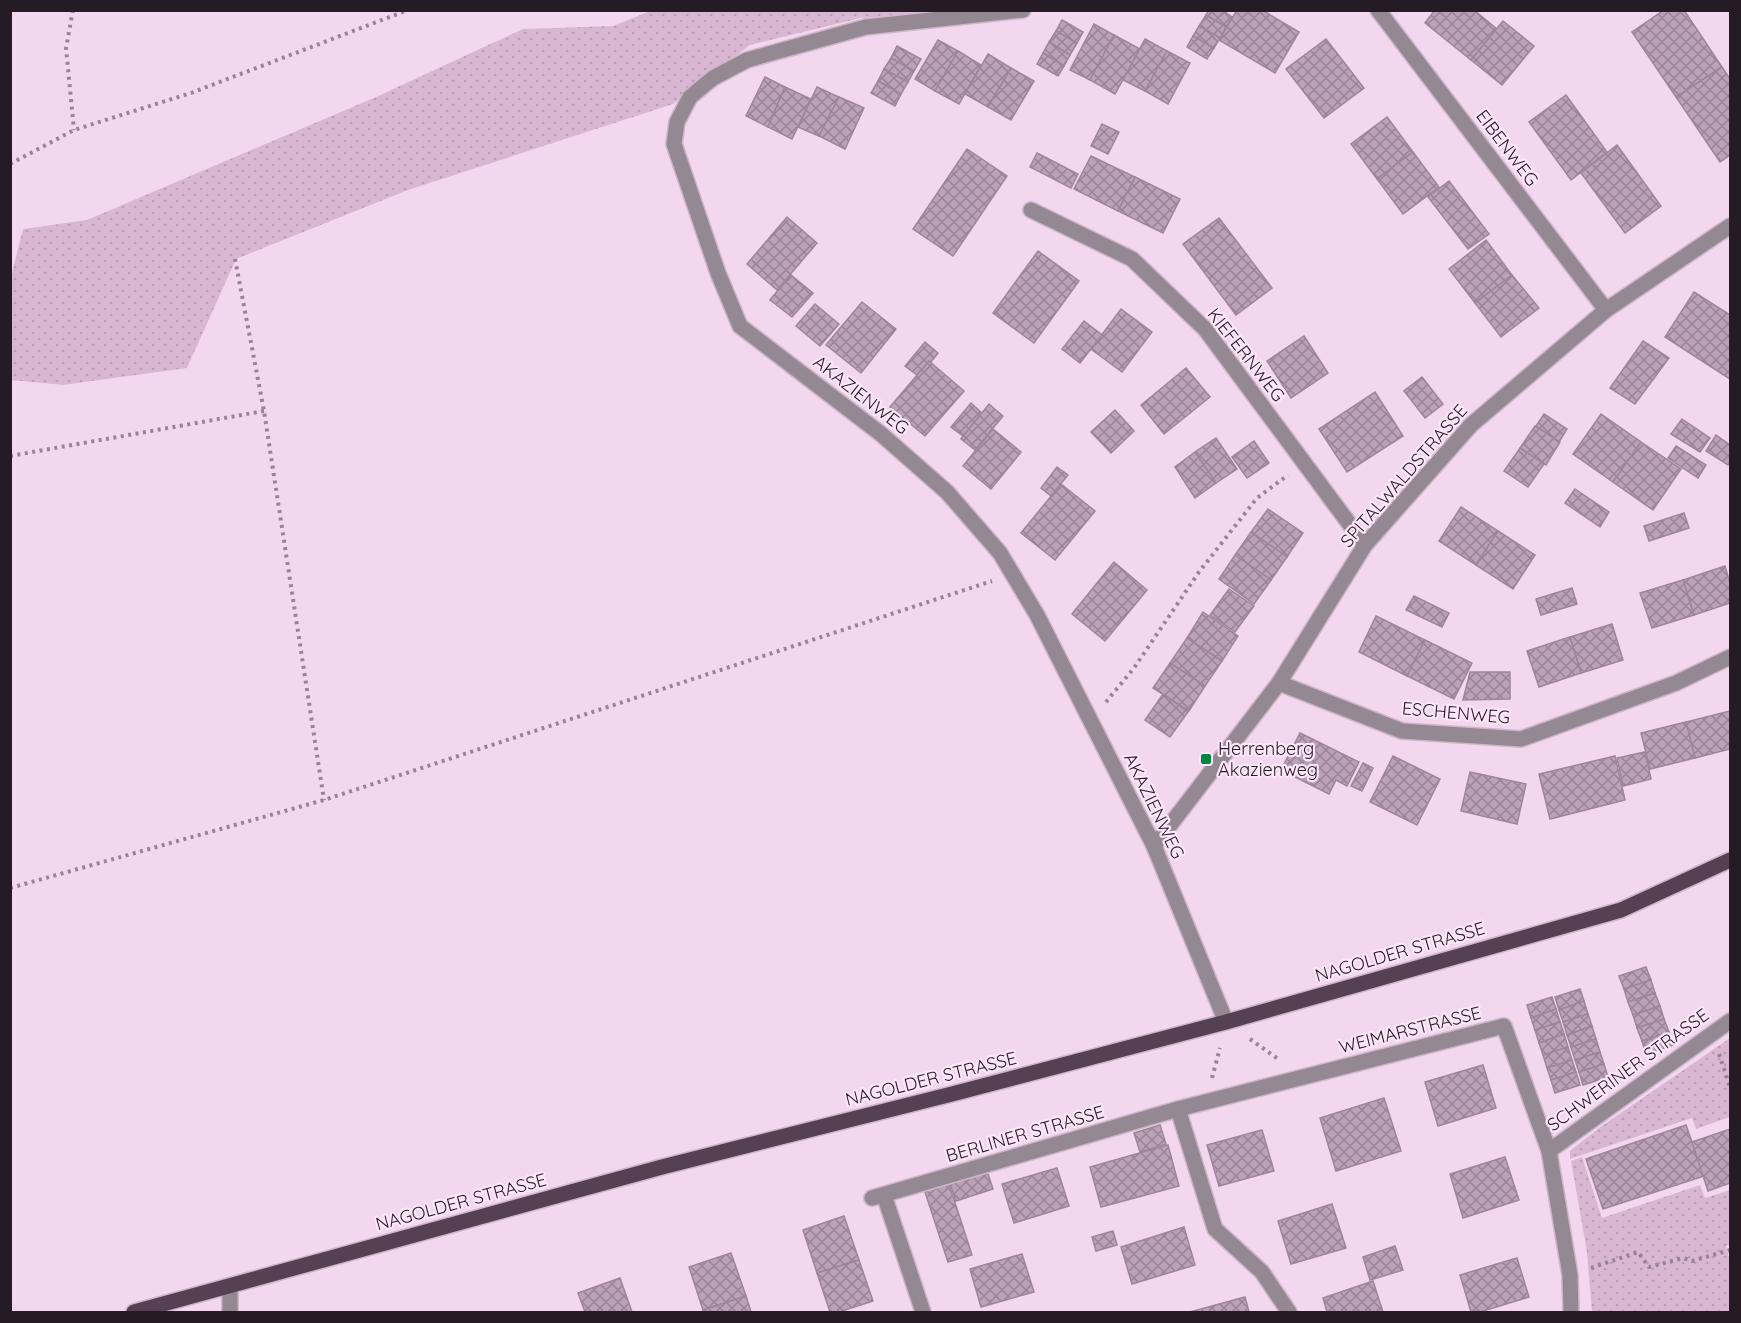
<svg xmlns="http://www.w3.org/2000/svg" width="1741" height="1323" viewBox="0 0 1741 1323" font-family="Quicksand,sans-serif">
  <defs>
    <pattern id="grass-dots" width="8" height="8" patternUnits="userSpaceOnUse" patternTransform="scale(1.5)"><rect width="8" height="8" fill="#d9b7d3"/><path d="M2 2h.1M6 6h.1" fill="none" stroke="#ba9db5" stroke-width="1.8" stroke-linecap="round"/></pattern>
    <pattern id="building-cross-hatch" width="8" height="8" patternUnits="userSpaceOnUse" patternTransform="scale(1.5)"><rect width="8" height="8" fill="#bca2b8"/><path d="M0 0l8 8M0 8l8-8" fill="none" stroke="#998395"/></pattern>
  </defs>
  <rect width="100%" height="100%" fill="#f3d7ef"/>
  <g fill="url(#grass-dots)">
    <polygon points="653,10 948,11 861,18 750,45 673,104 408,190 236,259 187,368 63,385 11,380 11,277 23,229 87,220 376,97 523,29 613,26"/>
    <polygon points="1730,1038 1730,1117 1696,1129 1692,1118 1570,1159 1570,1151 1599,1128"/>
    <polygon points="1582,1157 1602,1218 1700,1185 1705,1198 1730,1190 1730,1244 1726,1246 1730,1261 1730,1312 1592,1312 1587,1252 1571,1161"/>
  </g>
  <g fill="url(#building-cross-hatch)" stroke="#9f859b" stroke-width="1.5">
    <polygon points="1209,10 1222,10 1232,17 1226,27 1206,15"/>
    <polygon points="1237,10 1262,10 1299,32 1275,73 1219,40"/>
    <polygon points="1435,10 1474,10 1497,29 1471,60 1425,23"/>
    <polygon points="1664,10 1684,10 1722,67 1676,97 1632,32"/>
    <polygon points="1206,15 1226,27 1220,38 1199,26"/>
    <polygon points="1062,20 1083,32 1077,43 1056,31"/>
    <polygon points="1503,21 1534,46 1502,85 1471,60"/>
    <polygon points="1094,24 1114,35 1090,80 1070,70"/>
    <polygon points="1199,26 1220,38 1214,48 1193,36"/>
    <polygon points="1056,31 1077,43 1070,55 1049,42"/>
    <polygon points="1114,35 1140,49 1115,94 1090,80"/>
    <polygon points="1193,36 1214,48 1207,59 1187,47"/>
    <polygon points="1145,39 1167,51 1145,91 1123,80"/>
    <polygon points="1326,39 1364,88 1324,118 1286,69"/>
    <polygon points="938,40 958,51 935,91 915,79"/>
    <polygon points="1049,42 1070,55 1064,66 1043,53"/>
    <polygon points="897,46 921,59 914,71 891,58"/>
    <polygon points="958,51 981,65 959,104 935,91"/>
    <polygon points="1167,51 1190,63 1168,104 1145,91"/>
    <polygon points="1043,53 1064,66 1058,76 1037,64"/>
    <polygon points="988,54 1011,68 988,107 965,94"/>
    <polygon points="891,58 914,71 908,82 884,69"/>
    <polygon points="1722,67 1730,79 1730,155 1720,162 1676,97"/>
    <polygon points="1011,68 1034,81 1011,120 988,107"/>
    <polygon points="884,69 908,82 901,94 878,81"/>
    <polygon points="765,77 785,87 768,127 746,116"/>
    <polygon points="878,81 901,94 895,106 871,93"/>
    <polygon points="785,87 811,99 792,139 768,127"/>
    <polygon points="817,87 839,97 819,136 798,127"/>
    <polygon points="1566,95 1607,152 1571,180 1529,122"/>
    <polygon points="839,97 864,108 845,149 819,136"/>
    <polygon points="1387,117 1413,152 1377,179 1351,144"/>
    <polygon points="1102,124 1119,132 1108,154 1091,146"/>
    <polygon points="1617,145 1661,206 1625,233 1581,173"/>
    <polygon points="967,149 1007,176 953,256 913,229"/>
    <polygon points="1413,152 1439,187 1403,214 1377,179"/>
    <polygon points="1037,153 1078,174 1071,188 1030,167"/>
    <polygon points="1091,156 1135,177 1118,211 1074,189"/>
    <polygon points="1135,177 1180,199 1163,233 1118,211"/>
    <polygon points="1449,181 1489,234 1468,249 1428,197"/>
    <polygon points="787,217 817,243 777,290 747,264"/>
    <polygon points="1219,218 1272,288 1236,315 1183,244"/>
    <polygon points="1486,240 1512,275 1475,303 1449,269"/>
    <polygon points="1038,251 1079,281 1034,343 993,313"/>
    <polygon points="791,275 813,293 792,317 770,300"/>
    <polygon points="1512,275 1539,308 1501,337 1475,303"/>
    <polygon points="1694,292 1730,315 1730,379 1665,337"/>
    <polygon points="862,302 896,329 861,373 826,345"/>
    <polygon points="815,304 839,324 820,346 796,326"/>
    <polygon points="1121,309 1152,332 1122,372 1091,349"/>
    <polygon points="1084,321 1102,335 1080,363 1062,349"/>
    <polygon points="1304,336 1328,373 1291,398 1267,361"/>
    <polygon points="1643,341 1669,358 1635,404 1610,388"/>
    <polygon points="925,342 938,353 930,363 929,361 917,375 905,366"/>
    <polygon points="929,361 964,391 925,436 890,407"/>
    <polygon points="1186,368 1210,397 1164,434 1141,405"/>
    <polygon points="1422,377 1443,404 1425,418 1404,391"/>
    <polygon points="1375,392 1403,436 1347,472 1319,429"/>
    <polygon points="971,403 982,413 963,436 951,427"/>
    <polygon points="989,404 1003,416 975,450 961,439"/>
    <polygon points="1115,410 1134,431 1111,453 1091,432"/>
    <polygon points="1544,414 1567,429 1559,442 1536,426"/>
    <polygon points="1601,414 1641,442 1613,482 1573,454"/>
    <polygon points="1682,419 1710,438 1700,452 1671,434"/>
    <polygon points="1535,426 1560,442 1546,465 1520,448"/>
    <polygon points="993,429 1021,452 991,489 963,466"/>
    <polygon points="1716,435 1730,445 1730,461 1728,465 1706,451"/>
    <polygon points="1216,438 1237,469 1216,483 1195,452"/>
    <polygon points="1254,441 1269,463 1247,478 1232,457"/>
    <polygon points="1641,442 1681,469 1653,510 1613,482"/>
    <polygon points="1676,446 1706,465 1698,478 1668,458"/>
    <polygon points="1520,448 1544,464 1528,487 1504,471"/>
    <polygon points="1195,452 1216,483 1195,498 1175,467"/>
    <polygon points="1057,467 1068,475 1051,496 1041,488"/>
    <polygon points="1061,484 1095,511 1055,560 1021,533"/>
    <polygon points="1575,489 1609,512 1600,527 1565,503"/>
    <polygon points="1461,507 1498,531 1476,565 1439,541"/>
    <polygon points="1268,509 1303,533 1287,557 1251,532"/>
    <polygon points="1684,513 1689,528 1649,541 1644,526"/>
    <polygon points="1498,531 1535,555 1513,589 1476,565"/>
    <polygon points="1251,532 1287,557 1271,580 1235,555"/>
    <polygon points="1235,555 1271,580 1254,604 1219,579"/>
    <polygon points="1114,562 1147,590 1105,641 1072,614"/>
    <polygon points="1725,566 1730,583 1730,603 1694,615 1683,580"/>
    <polygon points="1683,580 1694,615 1652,628 1640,593"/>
    <polygon points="1572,588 1577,604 1541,615 1536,599"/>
    <polygon points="1229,589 1254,606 1235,632 1210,615"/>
    <polygon points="1414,596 1449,613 1442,627 1406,610"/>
    <polygon points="1203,612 1238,636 1222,661 1187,638"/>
    <polygon points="1376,616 1425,640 1407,676 1359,652"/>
    <polygon points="1612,624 1623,660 1581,673 1570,637"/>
    <polygon points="1570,637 1581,673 1539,687 1527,651"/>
    <polygon points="1187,638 1222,661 1205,686 1170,663"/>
    <polygon points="1425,640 1472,663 1454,699 1407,676"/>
    <polygon points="1170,663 1205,686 1189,711 1153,688"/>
    <polygon points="1470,672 1510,672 1510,699 1463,700"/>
    <polygon points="1163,694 1188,712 1170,737 1145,720"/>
    <polygon points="1730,711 1730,749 1695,758 1686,722"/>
    <polygon points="1686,722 1695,758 1650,769 1641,733"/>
    <polygon points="1300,733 1359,762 1347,786 1336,780 1329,794 1281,770"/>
    <polygon points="1645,752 1651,779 1623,786 1617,758"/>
    <polygon points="1393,756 1440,779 1417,825 1370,802"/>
    <polygon points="1615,756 1625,800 1550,819 1539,774"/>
    <polygon points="1363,763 1373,768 1362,791 1351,786"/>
    <polygon points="1470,772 1526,784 1517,824 1461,811"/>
    <polygon points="1646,967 1651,980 1624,989 1619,976"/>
    <polygon points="1651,980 1655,993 1628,1002 1624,989"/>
    <polygon points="1580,989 1584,1001 1559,1010 1555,997"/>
    <polygon points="1655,993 1660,1006 1633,1015 1628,1002"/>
    <polygon points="1552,997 1556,1009 1531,1018 1527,1005"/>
    <polygon points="1584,1001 1588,1014 1563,1022 1559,1010"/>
    <polygon points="1660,1006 1664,1019 1637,1028 1633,1015"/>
    <polygon points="1556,1009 1560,1022 1535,1030 1531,1018"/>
    <polygon points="1588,1014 1592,1026 1567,1035 1563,1022"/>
    <polygon points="1664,1019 1669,1032 1642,1041 1637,1028"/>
    <polygon points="1560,1022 1564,1034 1539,1043 1535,1030"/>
    <polygon points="1592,1026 1596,1039 1571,1047 1567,1035"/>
    <polygon points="1669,1032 1673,1045 1646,1054 1642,1041"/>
    <polygon points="1564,1034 1568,1047 1543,1055 1539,1043"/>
    <polygon points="1596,1039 1600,1052 1575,1060 1571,1047"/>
    <polygon points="1568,1047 1572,1060 1547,1068 1543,1055"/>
    <polygon points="1600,1052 1604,1064 1579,1072 1575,1060"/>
    <polygon points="1572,1060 1576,1072 1551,1080 1547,1068"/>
    <polygon points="1604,1064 1608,1077 1583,1085 1579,1072"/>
    <polygon points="1483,1065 1496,1108 1438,1126 1425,1082"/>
    <polygon points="1576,1072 1580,1085 1555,1093 1551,1080"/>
    <polygon points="1384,1098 1401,1151 1336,1171 1320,1118"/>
    <polygon points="1160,1125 1166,1144 1140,1152 1134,1133"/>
    <polygon points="1686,1125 1704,1176 1603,1209 1586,1159"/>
    <polygon points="1730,1129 1730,1183 1708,1191 1692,1142"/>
    <polygon points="1262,1130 1274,1171 1219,1186 1207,1145"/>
    <polygon points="1168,1145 1179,1186 1101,1207 1090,1167"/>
    <polygon points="1505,1157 1519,1200 1463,1218 1450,1174"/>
    <polygon points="1057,1168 1069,1206 1014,1223 1002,1184"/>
    <polygon points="987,1171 993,1189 956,1201 950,1183"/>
    <polygon points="948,1181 972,1255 948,1262 924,1189"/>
    <polygon points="1332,1204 1346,1248 1291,1264 1278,1221"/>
    <polygon points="844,1216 859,1260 817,1273 803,1230"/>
    <polygon points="1184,1227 1195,1265 1132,1284 1121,1247"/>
    <polygon points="1113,1231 1117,1245 1096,1251 1092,1237"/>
    <polygon points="1395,1246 1403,1270 1370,1280 1363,1257"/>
    <polygon points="731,1253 746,1296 703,1310 689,1267"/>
    <polygon points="1022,1254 1034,1292 981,1307 970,1269"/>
    <polygon points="1517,1258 1529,1297 1480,1312 1471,1312 1460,1275"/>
    <polygon points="859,1260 873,1301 839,1312 830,1312 817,1273"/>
    <polygon points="620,1278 632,1312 585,1312 578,1293"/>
    <polygon points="1373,1281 1383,1312 1327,1312 1323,1298"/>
    <polygon points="746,1296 751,1312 704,1312 703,1310"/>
    <polygon points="1245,1297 1249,1312 1190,1312"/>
  </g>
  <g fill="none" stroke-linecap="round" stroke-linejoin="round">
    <defs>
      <g id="minor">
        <polyline points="1023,10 866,27 747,60 713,78 690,97 677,122 674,144 718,273 740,326 881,434 947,492 1000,553 1037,615 1154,846 1226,1022"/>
        <polyline points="1378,10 1606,310"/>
        <polyline points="1031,210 1132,259 1205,329 1365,545"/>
        <polyline points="1279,683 1402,731 1521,739 1676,683 1730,657"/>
        <polyline points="1154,846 1279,683 1365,545 1471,425 1606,310 1730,226"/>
        <polyline points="1178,1109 1215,1229 1262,1272 1289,1312"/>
        <polyline points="1549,1151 1730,1021"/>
        <polyline points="884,1195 923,1312"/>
        <polyline points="872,1198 1178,1109 1504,1026 1549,1151 1570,1275 1571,1312"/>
        <polyline points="230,1312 230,1286"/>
      </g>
      <polyline id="major" points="134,1312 662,1167 952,1094 1226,1022 1621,910 1730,860"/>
    </defs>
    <use href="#minor" stroke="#ceb5ca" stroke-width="18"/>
    <use href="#major" stroke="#ceb5ca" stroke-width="18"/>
    <g stroke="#988495" stroke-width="4" stroke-dasharray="3 4.5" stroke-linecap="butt">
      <polyline points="73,10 66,48 74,130"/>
      <polyline points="10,164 74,130 191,93 408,10"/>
      <polyline points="235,259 264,411 324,800"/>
      <polyline points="10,456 264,411"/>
      <polyline points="1106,702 1134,668 1199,572 1257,498 1288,475"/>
      <polyline points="10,888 324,800 992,581"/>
      <polyline points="1250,1039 1278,1059"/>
      <polyline points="1719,1054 1730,1087"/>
      <polyline points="1212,1078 1220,1048"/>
      <polyline points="1591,1268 1638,1252 1649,1267 1683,1258 1692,1261 1730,1250"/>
    </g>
    <use href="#minor" stroke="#948992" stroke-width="15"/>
    <use href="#major" stroke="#554152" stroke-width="15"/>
  </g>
  <rect fill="#01853f" stroke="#fde6f9" stroke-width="2" x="1200" y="753" width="12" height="12" rx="3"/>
  <g text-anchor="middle" stroke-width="4.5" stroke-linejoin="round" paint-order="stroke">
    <g font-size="18" fill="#251b24" stroke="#fde6f9">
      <text transform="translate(1507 148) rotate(53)" y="6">EIBENWEG</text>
      <text transform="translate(1246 355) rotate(52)" y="6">KIEFERNWEG</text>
      <text transform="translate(861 395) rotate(38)" y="6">AKAZIENWEG</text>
      <text transform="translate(1404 476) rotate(-49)" y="6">SPITALWALDSTRASSE</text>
      <text transform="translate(1456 713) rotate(5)" y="6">ESCHENWEG</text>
      <text transform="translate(1154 806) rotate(64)" y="6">AKAZIENWEG</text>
      <text transform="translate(1400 952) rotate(-16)" y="6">NAGOLDER STRASSE</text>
      <text transform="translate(1410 1030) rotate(-14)" y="6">WEIMARSTRASSE</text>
      <text transform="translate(1628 1070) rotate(-36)" y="6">SCHWERINER STRASSE</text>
      <text transform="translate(931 1079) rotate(-14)" y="6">NAGOLDER STRASSE</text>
      <text transform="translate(1025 1134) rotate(-16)" y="6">BERLINER STRASSE</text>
      <text transform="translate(461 1202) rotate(-15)" y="6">NAGOLDER STRASSE</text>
    </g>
    <g font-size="18" fill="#251b24" stroke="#fde6f9" text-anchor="start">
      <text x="1218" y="755">Herrenberg<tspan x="1218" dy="21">Akazienweg</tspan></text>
    </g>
  </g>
  <rect width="1741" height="1323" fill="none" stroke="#251b24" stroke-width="24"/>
</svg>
